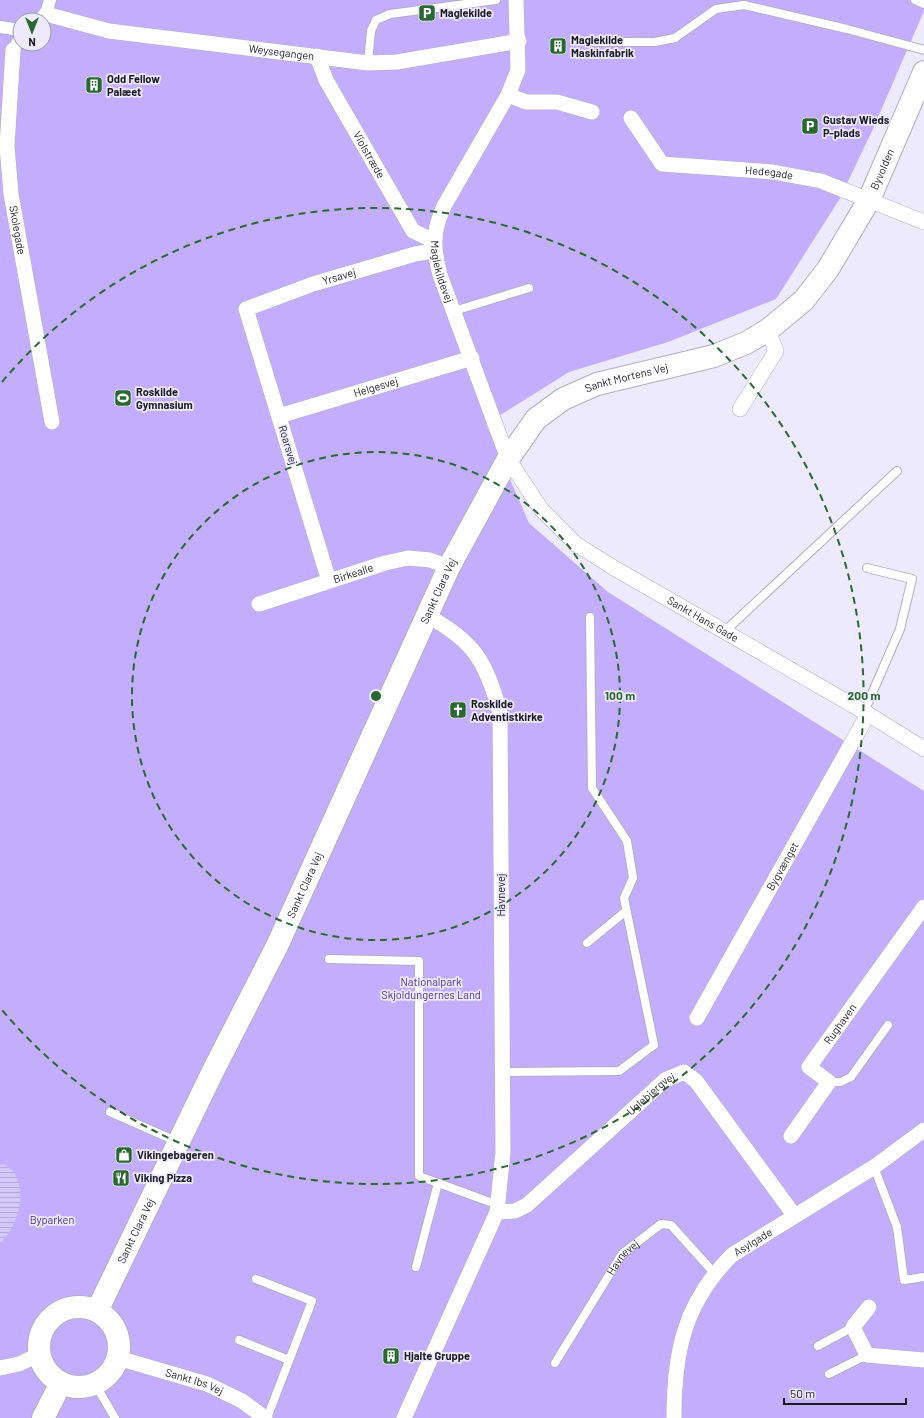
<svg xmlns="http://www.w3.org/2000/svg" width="924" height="1418" viewBox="0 0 924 1418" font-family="Barlow,sans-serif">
  <defs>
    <pattern id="water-rules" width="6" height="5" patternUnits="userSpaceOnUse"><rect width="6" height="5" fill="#d3c8f9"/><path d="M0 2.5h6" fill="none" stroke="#b5abd5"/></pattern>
  </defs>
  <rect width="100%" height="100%" fill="#eeeafd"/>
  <path fill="#c3aefe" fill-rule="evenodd" d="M0 0H924V11L872 131 839 200 776 299 668 342 569 372 486 424 529 523 608 592 924 791V1418H0ZM20 20H44V44H20Z"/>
  <path fill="url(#water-rules)" d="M4 1164C7 1167 12 1169 14 1173 28 1193 17 1228 0 1243V1165Z"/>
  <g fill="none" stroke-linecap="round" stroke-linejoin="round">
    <defs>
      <g id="service">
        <polyline points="915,0 924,4"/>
        <polyline points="593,42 655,42 675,38 716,9 744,5 847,29 924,50"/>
        <polyline points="368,63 371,31 376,20 390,14 496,0"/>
        <polyline points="454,311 529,288"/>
        <polyline points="724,632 897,471"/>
        <polyline points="864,712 900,629 912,579 867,568"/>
        <polyline points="587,943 626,911"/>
        <polyline points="329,959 419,961 419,1176 498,1205"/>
        <polyline points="503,1072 619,1071 654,1045 624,898 633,878 627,841 592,788 590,617"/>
        <polyline points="829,1082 841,1082 851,1077 888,1025"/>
        <polyline points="110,1112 178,1142"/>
        <polyline points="874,1167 897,1227 904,1280 924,1277"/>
        <polyline points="416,1267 438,1183"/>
        <polyline points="256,1279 312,1301 267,1418"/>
        <polyline points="239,1340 289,1360"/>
        <polyline points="818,1346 853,1327"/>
        <path id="s1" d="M555 1363 622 1254 661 1224 671 1225 714 1273"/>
        <polyline points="829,1374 867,1355"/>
        <polyline points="95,1384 115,1418"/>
      </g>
      <g id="pedestrian">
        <polyline points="38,20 46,14 50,0"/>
        <polyline points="0,27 20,30"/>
        <polyline points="13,50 20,38"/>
      </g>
      <g id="minor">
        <path id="s2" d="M516 0 518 70 508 95 444 206C432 233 433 247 440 275L508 459 541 509 576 544 614 568 868 714 924 749"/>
        <path id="s3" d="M46 14 109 31 368 63 397 62 519 41"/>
        <path id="s4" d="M13 50 7 146 11 194 52 422"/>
        <path id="s5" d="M317 56 326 80 413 231 434 241"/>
        <polyline points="508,95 526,102 557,102 592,112"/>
        <path id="s6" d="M631 118 662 164 773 172 821 181 924 222"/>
        <polyline points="740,409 776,351 768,330"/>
        <path id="s7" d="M279 416 472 358"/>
        <path id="s8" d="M329 581 246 309 313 284 415 254 434 251"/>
        <path id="s9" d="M259 604 385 563 408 558 430 560 449 567"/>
        <path id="s10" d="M697 1018 868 714"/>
        <path id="s11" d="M791 1136 829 1082 809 1067 924 907"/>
        <path id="s12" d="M497 1212 515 1211 527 1205 665 1080 684 1072 696 1081 794 1215"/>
        <polyline points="869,1307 853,1327 867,1355 924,1360"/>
        <path id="s13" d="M118 1358 207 1384 242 1401 265 1418"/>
        <polyline points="0,1368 19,1364 40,1354"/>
        <path d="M404 1418 497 1212 503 1152 500 713C486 661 474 641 426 615"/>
        <path id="s14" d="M674 1418C674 1352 684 1303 732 1255L874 1167 924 1130"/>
      </g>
      <g id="secondary">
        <circle cx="79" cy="1347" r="40"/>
        <path id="s15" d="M97 1311 213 1071 277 946 449 567 508 459 536 419 563 399 597 384 714 356 746 343 768 330 804 300 828 269 869 200 924 72"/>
        <polyline points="43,1418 61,1383"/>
      </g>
    </defs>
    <use href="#service" stroke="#b2adc4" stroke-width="10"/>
    <use href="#pedestrian" stroke="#b2adc4" stroke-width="14"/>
    <use href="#minor" stroke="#b2adc4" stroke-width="16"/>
    <use href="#secondary" stroke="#b2adc4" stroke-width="24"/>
    <use href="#service" stroke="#fff" stroke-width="8"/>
    <use href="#pedestrian" stroke="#fff" stroke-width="12"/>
    <use href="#minor" stroke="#fff" stroke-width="15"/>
    <use href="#secondary" stroke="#fff" stroke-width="22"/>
  </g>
  <g fill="none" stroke="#296830" stroke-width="2" stroke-dasharray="7 5">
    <circle cx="376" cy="696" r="244"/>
    <path d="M2 382A488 488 0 1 1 2 1010"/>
  </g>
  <defs>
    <symbol id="parking-square" viewBox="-11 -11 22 22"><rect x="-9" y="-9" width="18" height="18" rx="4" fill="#296830" stroke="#eeeafd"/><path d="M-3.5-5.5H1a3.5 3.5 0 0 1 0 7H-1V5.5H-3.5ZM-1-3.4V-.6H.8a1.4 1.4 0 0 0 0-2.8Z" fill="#fff"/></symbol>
    <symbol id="building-square" viewBox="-11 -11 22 22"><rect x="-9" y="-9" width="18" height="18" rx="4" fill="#296830" stroke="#eeeafd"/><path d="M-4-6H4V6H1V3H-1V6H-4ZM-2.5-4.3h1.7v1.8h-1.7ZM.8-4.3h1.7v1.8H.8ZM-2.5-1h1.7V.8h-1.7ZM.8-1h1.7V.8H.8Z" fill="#fff"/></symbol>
    <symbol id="stadium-square" viewBox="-11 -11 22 22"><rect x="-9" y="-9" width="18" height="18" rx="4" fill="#296830" stroke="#eeeafd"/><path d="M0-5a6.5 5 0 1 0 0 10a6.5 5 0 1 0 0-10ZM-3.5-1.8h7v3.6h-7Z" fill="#fff"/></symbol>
    <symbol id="church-square" viewBox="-11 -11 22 22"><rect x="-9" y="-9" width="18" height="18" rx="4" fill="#296830" stroke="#eeeafd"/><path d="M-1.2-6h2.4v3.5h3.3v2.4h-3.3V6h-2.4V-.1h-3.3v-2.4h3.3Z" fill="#fff"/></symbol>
    <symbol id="shop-square" viewBox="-11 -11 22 22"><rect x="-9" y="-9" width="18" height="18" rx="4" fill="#296830" stroke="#eeeafd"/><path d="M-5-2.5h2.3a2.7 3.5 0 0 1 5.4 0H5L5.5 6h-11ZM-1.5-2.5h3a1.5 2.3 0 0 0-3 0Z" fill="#fff"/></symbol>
    <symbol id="restaurant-square" viewBox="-11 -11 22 22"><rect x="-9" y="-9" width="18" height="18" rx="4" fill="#296830" stroke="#eeeafd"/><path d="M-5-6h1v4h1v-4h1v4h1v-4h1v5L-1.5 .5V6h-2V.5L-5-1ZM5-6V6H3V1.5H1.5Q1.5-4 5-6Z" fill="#fff"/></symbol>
  </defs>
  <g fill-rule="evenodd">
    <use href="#parking-square" x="417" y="3" width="20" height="20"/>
    <use href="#building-square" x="548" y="36" width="20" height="20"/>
    <use href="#building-square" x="84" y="75" width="20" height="20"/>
    <use href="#parking-square" x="800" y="116" width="20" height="20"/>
    <use href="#stadium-square" x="113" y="388" width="20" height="20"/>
    <use href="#church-square" x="448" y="700" width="20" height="20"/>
    <use href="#shop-square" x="114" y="1145" width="20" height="20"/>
    <use href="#restaurant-square" x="111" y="1168" width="20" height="20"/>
    <use href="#building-square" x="381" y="1346" width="20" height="20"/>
  </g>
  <g text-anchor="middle" stroke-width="3.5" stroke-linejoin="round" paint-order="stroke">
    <g font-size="11" font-weight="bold" fill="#1d1b23" stroke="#eeeafd" text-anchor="start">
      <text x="440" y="17">Maglekilde</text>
      <text x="571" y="44">Maglekilde<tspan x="571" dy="13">Maskinfabrik</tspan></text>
      <text x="107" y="83">Odd Fellow<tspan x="107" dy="13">Palæet</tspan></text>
      <text x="823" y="124">Gustav Wieds<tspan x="823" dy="13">P-plads</tspan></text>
      <text x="136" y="396">Roskilde<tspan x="136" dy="13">Gymnasium</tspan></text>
      <text x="471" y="708">Roskilde<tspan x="471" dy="13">Adventistkirke</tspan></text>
      <text x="137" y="1159">Vikingebageren</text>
      <text x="134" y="1182">Viking Pizza</text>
      <text x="404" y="1360">Hjalte Gruppe</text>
    </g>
    <g font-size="11" fill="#1d1b23" stroke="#eeeafd">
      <text dy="4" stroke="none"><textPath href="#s3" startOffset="239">Weysegangen</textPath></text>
      <text dy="4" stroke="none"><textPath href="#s5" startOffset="112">Violstræde</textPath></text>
      <text dy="4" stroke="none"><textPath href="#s15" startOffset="1446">Byvolden</textPath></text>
      <text dy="4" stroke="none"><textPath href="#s6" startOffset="163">Hedegade</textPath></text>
      <text dy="4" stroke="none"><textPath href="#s4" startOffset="181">Skolegade</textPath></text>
      <text dy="4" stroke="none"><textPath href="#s2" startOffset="293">Maglekildevej</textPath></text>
      <text dy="4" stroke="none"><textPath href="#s8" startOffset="383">Yrsavej</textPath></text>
      <text dy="4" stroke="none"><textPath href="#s15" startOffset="1096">Sankt Mortens Vej</textPath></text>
      <text dy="4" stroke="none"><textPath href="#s7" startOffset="101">Helgesvej</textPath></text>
      <text transform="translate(288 445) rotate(73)" y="4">Roarsvej</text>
      <text dy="4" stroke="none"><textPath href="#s9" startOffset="99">Birkealle</textPath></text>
      <text dy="4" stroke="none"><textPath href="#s15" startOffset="797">Sankt Clara Vej</textPath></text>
      <text dy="4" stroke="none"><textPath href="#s2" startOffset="749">Sankt Hans Gade</textPath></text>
      <text dy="4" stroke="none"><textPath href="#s10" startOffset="174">Bygvænget</textPath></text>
      <text dy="4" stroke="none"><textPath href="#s15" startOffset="474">Sankt Clara Vej</textPath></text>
      <text transform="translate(501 895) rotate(-90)" y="4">Havnevej</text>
      <text dy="4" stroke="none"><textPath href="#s11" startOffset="144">Rughaven</textPath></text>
      <text dy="4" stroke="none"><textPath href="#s12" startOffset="198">Uglebjergvej</textPath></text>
      <text dy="4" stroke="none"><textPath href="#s15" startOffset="89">Sankt Clara Vej</textPath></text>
      <text dy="4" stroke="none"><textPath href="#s14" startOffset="203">Asylgade</textPath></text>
      <text dy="4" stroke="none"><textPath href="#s1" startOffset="126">Havnevej</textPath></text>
      <text dy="4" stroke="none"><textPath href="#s13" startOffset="80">Sankt Ibs Vej</textPath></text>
    </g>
    <g font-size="11" fill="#4e2c87" stroke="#eeeafd">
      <text x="431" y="986">Nationalpark<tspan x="431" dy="13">Skjoldungernes Land</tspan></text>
      <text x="52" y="1224">Byparken</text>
    </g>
  </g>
  <circle cx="376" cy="696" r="6" fill="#296830" stroke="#eeeafd" stroke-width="2"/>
  <g font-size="12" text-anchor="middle" font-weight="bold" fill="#296830" stroke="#eeeafd" stroke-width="3.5" stroke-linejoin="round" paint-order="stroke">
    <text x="620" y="700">100 m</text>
    <text x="864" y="700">200 m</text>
  </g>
  <g transform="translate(32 32) rotate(180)"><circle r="19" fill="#eeeafd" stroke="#9a97a6"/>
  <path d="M0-3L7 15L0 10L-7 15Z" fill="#296830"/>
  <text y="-6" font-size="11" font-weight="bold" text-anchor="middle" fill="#1d1b23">N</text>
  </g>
  <path d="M784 1398v6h122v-6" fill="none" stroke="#1d1b23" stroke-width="2"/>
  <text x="790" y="1398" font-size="12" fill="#1d1b23" stroke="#eeeafd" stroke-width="3" paint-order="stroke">50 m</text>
</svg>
